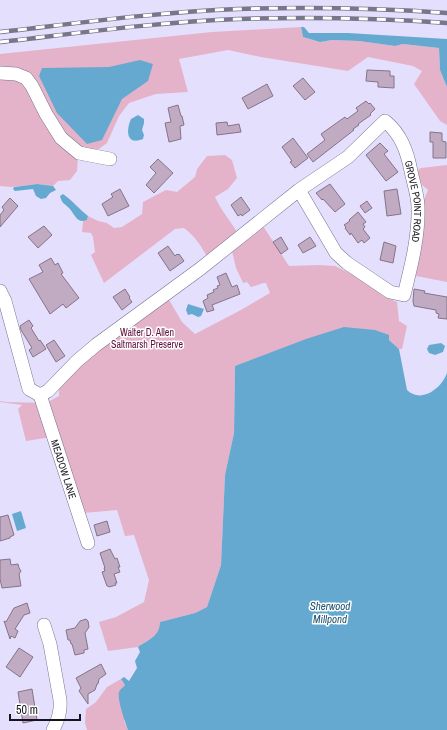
<svg xmlns="http://www.w3.org/2000/svg" width="447" height="730" viewBox="0 0 447 730" font-family="'Archivo Narrow',sans-serif">
  <rect width="100%" height="100%" fill="#e4dffd"/>
  <g fill="#e5b3c9">
    <polygon points="301,27 303,37 320,42 332,40 359,41 395,46 403,44 439,48 440,70 447,87 447,125 440,121 414,84 422,71 413,66 368,57 348,71 261,57 228,50 179,59 188,92 156,94 129,103 119,116 107,143 99,149 86,149 74,144 54,120 29,73 14,67 0,69 0,54 212,32"/>
    <polygon points="0,78 5,78 24,82 78,157 77,171 70,180 58,181 53,186 37,184 11,187 0,186"/>
    <path d="M225 155 232 160 237 178 228 189 215 197C222 213 235 225 242 242L263 226 289 266 319 265 335 266 362 279 383 296 397 302 399 321 407 326 402 349H399L389 340 235 366 234 433 225 475 221 565 207 607 195 613 160 622V629L157 634 138 647 108 651 99 622 116 617 144 602 149 580 134 535 125 536 117 510 83 513 57 436 26 441 18 409 22 405 0 402V401L6 402 46 403 59 396V390L64 377 168 298 182 322 195 334 239 311 270 293 266 283C260 283 257 286 251 287L247 282 243 283 236 268 232 251 208 258C201 246 195 236 184 228L175 229 104 283 91 255 95 252 93 237 91 233 82 232 83 221 87 220 88 216 98 221 107 223 114 228 122 227 142 214 143 202 166 190 177 192 195 177 197 169 207 156Z"/>
    <polygon points="447,165 447,282 416,276 425,222 424,200 428,190 422,185 416,171 421,168"/>
    <polygon points="121,679 125,685 124,721 128,730 87,730 85,723 86,709 96,702 107,687"/>
  </g>
  <g fill="#66a9d0">
    <polygon points="301,27 304,27 309,33 348,33 447,39 447,87 440,70 439,48 403,44 395,46 359,41 332,40 320,42 303,37"/>
    <polygon points="140,60 153,64 148,81 122,99 102,140 87,144 57,113 39,76 42,68 109,67"/>
    <path d="M138 115 144 119V123L142 130 144 135 143 139C126 146 126 130 131 119Z"/>
    <polygon points="37,184 53,186 56,190 50,193 46,198 41,199 36,196 33,189 15,191 13,189 14,187"/>
    <path d="M63 194C72 200 79 209 88 216L87 220C77 224 75 215 70 209 64 203 62 204 60 196Z"/>
    <polygon points="188,304 204,309 201,316 198,317 192,314 188,315 186,310"/>
    <path d="M344 327 375 330 389 335V340L399 349 407 390C421 404 442 388 447 373V730H128C125 722 117 700 119 692 120 689 123 688 125 685L121 679 124 677 129 681 137 668 135 661 140 652 138 647C149 639 160 636 160 622L195 613 207 607 221 565 225 475 234 433 235 366 306 339Z"/>
    <polygon points="441,343 445,346 443,352 435,355 429,353 427,349 429,345"/>
    <polygon points="21,511 26,528 17,531 12,514"/>
  </g>
  <g fill="#c0abc3" stroke="#867389">
    <polygon points="367,70 390,71 390,76 394,76 394,88 378,87 378,82 366,81"/>
    <polygon points="303,78 315,92 305,100 293,86"/>
    <polygon points="267,84 273,96 248,109 242,98"/>
    <polygon points="366,101 369,104 370,103 375,109 370,114 371,115 358,124 359,125 353,129 354,130 313,162 307,154 325,140 321,134 345,117 347,119 358,111 356,108"/>
    <polygon points="178,105 181,116 182,116 184,125 180,126 181,139 169,142 165,123 171,122 168,108"/>
    <polygon points="227,122 228,126 239,124 241,132 217,135 216,123"/>
    <polygon points="430,132 442,133 442,141 446,142 446,158 433,158 433,142 430,142"/>
    <polygon points="293,138 308,158 295,168 290,162 292,161 282,147"/>
    <polygon points="380,143 388,151 384,154 398,172 386,181 366,155"/>
    <polygon points="158,159 173,173 154,193 146,185 156,173 150,167"/>
    <polygon points="330,184 345,204 335,212 323,199 322,200 316,193"/>
    <polygon points="120,189 129,206 108,216 102,204 113,197 111,194"/>
    <polygon points="397,189 401,214 387,216 384,191"/>
    <polygon points="241,197 250,210 242,216 241,214 238,216 231,205"/>
    <polygon points="10,198 18,206 0,227 0,215 4,210 2,207"/>
    <polygon points="367,201 372,208 365,213 360,206"/>
    <polygon points="358,212 366,222 363,224 365,227 363,229 370,238 364,243 362,240 358,243 351,233 350,235 345,228 346,227 344,225 350,221 349,220"/>
    <polygon points="44,226 52,235 38,248 28,237"/>
    <polygon points="281,237 288,249 281,254 273,242"/>
    <polygon points="310,237 316,246 303,253 298,245"/>
    <polygon points="384,242 396,246 393,263 380,260"/>
    <polygon points="168,246 175,256 177,254 178,255 179,254 184,261 170,271 158,253"/>
    <polygon points="51,258 55,265 58,263 63,273 61,274 79,298 66,308 63,304 50,314 29,279 43,272 39,265"/>
    <polygon points="226,273 232,287 237,285 240,294 212,305 214,310 207,312 203,301 208,298 207,295 214,292 213,290 218,288 217,286 220,285 217,277"/>
    <polygon points="125,289 130,297 129,298 132,302 122,310 113,297"/>
    <polygon points="414,289 425,291 424,293 447,297 447,319 438,318 439,314 436,313 436,310 414,306 413,301"/>
    <polygon points="29,320 33,326 31,328 39,341 40,340 46,349 33,357 29,350 32,348 21,330 20,326"/>
    <polygon points="54,340 65,356 56,362 46,345"/>
    <polygon points="8,515 14,535 10,537 10,538 0,541 0,517"/>
    <polygon points="107,521 110,532 97,536 94,525"/>
    <polygon points="110,549 115,559 117,558 120,567 118,567 120,572 114,574 117,583 115,583 116,585 109,587 108,586 107,586 102,572 105,571 104,568 105,568 100,553"/>
    <polygon points="10,559 11,565 18,564 19,568 21,571 19,574 21,586 2,588 0,579 0,560"/>
    <polygon points="27,603 30,613 24,615 15,629 18,631 15,638 11,636 10,639 4,621 6,622 14,608"/>
    <polygon points="86,619 88,621 89,627 85,633 88,649 84,650 84,653 75,655 72,644 71,644 70,640 68,640 66,630 75,628 80,621"/>
    <polygon points="19,648 33,657 20,677 6,667"/>
    <polygon points="101,664 106,674 99,679 98,684 97,684 95,690 88,694 88,704 79,691 81,688 76,678"/>
    <polygon points="32,689 37,720 23,723 18,692"/>
  </g>
  <g fill="none" stroke-linecap="round" stroke-linejoin="round">
    <defs>
      <g id="minor">
        <polyline points="0,73 16,74 26,78 32,86 46,114 61,138 79,153 110,159"/>
        <polyline points="0,291 5,301 29,389 40,395"/>
        <path id="s1" d="M40 395 48 391 77 361 96 345 200 269 299 190 348 157 385 121C401 134 407 151 411 171 413 182 418 195 418 207 419 236 411 267 404 295L390 292 347 263 336 253 299 190"/>
        <path id="s2" d="M40 395 88 543"/>
        <path d="M44 625 50 644 60 700C61 712 58 720 53 730"/>
      </g>
    </defs>
    <use href="#minor" stroke="#76718c" stroke-width="14"/>
    <use href="#minor" stroke="#fff" stroke-width="13"/>
    <defs>
      <g id="rail">
        <path d="M0 32C79 23 159 12 238 9 308 7 377 8 447 13"/>
        <path d="M0 42C79 33 159 22 238 19 308 17 377 18 447 23"/>
      </g>
    </defs>
    <use href="#rail" stroke="#7a768a" stroke-width="4.5"/>
    <use href="#rail" stroke="#fff" stroke-width="3" stroke-dasharray="9" stroke-linecap="butt"/>
  </g>
  <g text-anchor="middle" stroke-width="3" stroke-linejoin="round" paint-order="stroke">
    <g font-size="10" fill="#15131d" stroke="#fff">
      <text dy="4" stroke="none"><textPath href="#s1" startOffset="530">GROVE POINT ROAD</textPath></text>
      <text dy="4" stroke="none"><textPath href="#s2" startOffset="78">MEADOW LANE</textPath></text>
    </g>
    <g font-size="10" fill="#5f113e" stroke="#fff">
      <text x="147" y="336">Walter D. Allen<tspan x="147" dy="12">Saltmarsh Preserve</tspan></text>
    </g>
    <g font-size="11" font-style="italic" fill="#215571" stroke="#fff">
      <text x="330" y="610">Sherwood<tspan x="330" dy="13">Millpond</tspan></text>
    </g>
  </g>
  <path d="M10 714v6h70v-6" fill="none" stroke="#15131d" stroke-width="2"/>
  <text x="16" y="714" font-size="12" fill="#15131d" stroke="#ffffff" stroke-width="3" paint-order="stroke">50 m</text>
</svg>
